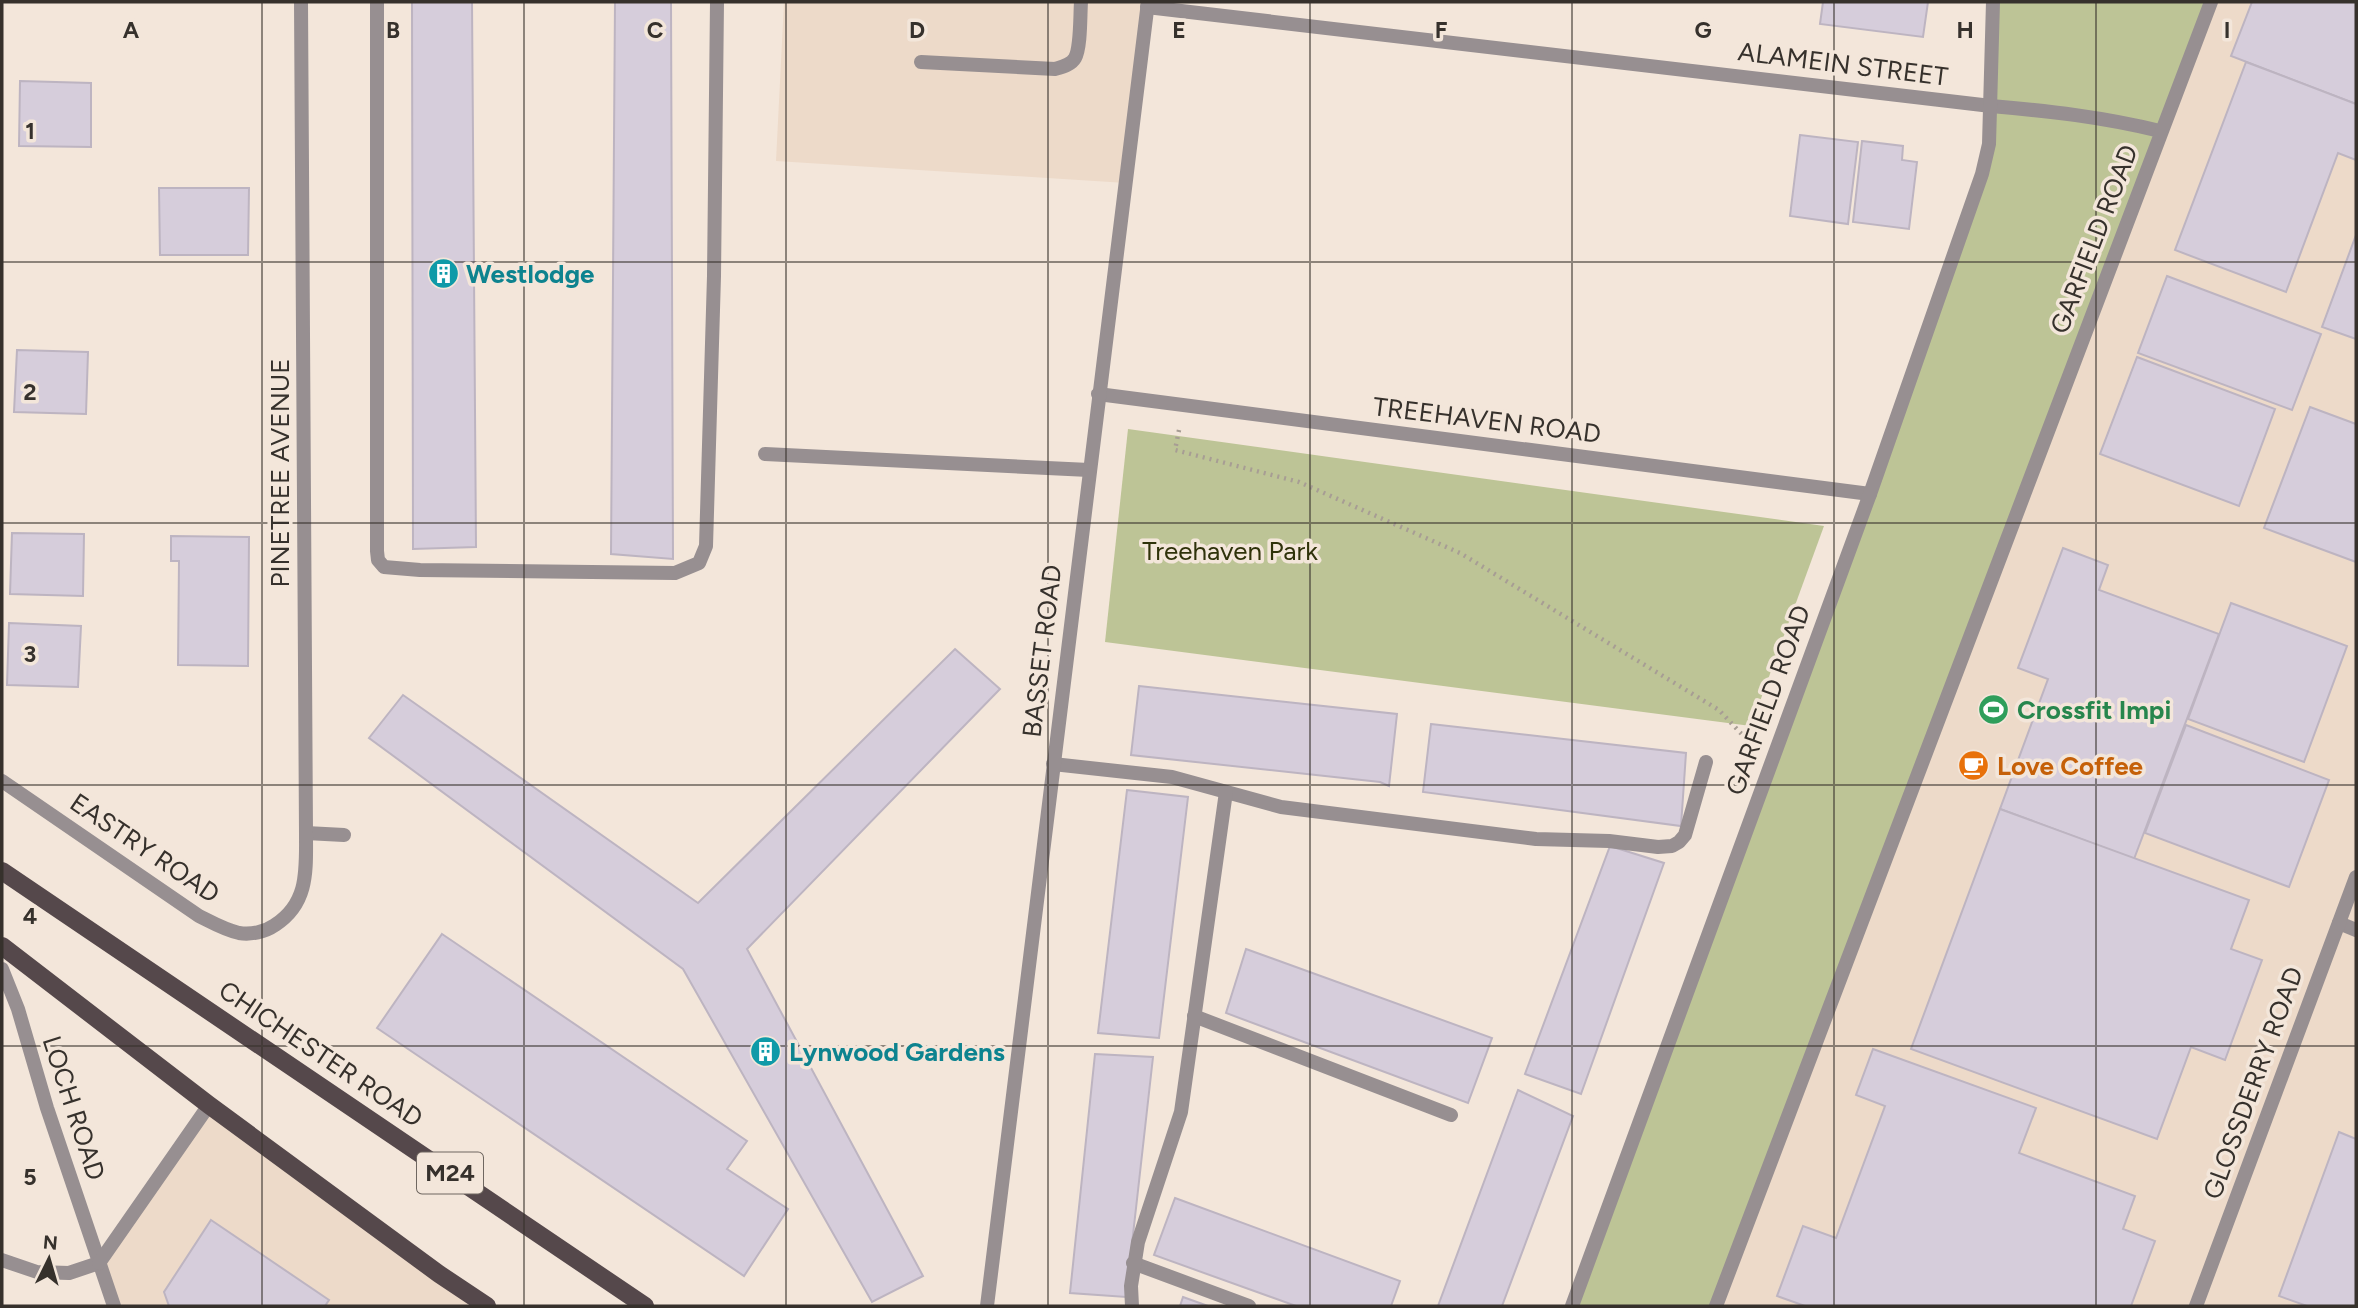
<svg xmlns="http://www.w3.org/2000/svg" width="2358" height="1308" viewBox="0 0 2358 1308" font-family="Figtree,sans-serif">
  <rect width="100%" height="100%" fill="#f3e6da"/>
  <g fill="#eddac9">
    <polygon points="784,2 1148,2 1126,183 776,161"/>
    <polygon points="2211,2 2356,2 2356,1306 1716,1306"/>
    <polygon points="209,1105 487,1306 114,1306 99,1263"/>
  </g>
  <g fill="#bdc496">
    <polygon points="1993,2 2211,2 1716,1306 1572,1306 1982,174"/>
    <polygon points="1128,429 1824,526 1751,726 1105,642"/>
  </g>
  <g fill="#d6cddb" stroke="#bdb4c1" stroke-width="2">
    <polygon points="412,2 472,2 476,547 413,549"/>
    <polygon points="615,2 671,2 673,559 611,554"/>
    <polygon points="1823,2 1928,2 1923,37 1820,24"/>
    <polygon points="2252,2 2356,2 2356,104 2231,56"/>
    <polygon points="2246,62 2356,104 2356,160 2338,153 2286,292 2175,250"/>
    <polygon points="20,81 91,83 91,147 19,146"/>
    <polygon points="1800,135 1858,142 1848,224 1790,216"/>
    <polygon points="1862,141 1903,146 1902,160 1917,162 1909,229 1853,222"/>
    <polygon points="159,188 249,188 248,255 160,255"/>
    <polygon points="2356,235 2356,339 2322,327"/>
    <polygon points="2167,276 2321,334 2292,410 2138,353"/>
    <polygon points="17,350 88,352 86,414 14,412"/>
    <polygon points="2137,357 2275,409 2239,506 2100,454"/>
    <polygon points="2310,407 2356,424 2356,562 2264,528"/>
    <polygon points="12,533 84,534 83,596 10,594"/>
    <polygon points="171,536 249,537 248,666 178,665 179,561 171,561"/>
    <polygon points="2063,548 2108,565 2099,590 2219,634 2134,859 2000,809 2048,679 2018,668"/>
    <polygon points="2231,603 2347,646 2304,762 2188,719"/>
    <polygon points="9,623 81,626 78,687 7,685"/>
    <polygon points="955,649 1000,689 747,949 923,1276 872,1302 683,969 369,738 403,695 698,903"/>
    <polygon points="1139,686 1397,714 1389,786 1380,782 1131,755"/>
    <polygon points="1431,724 1686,753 1681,826 1423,792"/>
    <polygon points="2186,725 2329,780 2289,887 2145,833"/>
    <polygon points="1127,790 1188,797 1159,1038 1098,1033"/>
    <polygon points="2000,809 2249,900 2231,949 2262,960 2225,1060 2191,1047 2157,1139 1911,1049"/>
    <polygon points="1610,846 1664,863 1581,1094 1525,1074"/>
    <polygon points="442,934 747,1141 727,1169 788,1209 744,1276 377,1028"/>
    <polygon points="1246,949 1492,1038 1468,1103 1226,1013"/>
    <polygon points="1873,1049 2036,1108 2019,1153 2135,1196 2123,1229 2155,1241 2131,1306 1805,1306 1777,1296 1803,1226 1836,1238 1885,1106 1856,1095"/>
    <polygon points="1095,1054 1153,1057 1126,1297 1070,1293"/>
    <polygon points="1518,1090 1573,1116 1502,1306 1438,1306"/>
    <polygon points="2339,1132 2356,1139 2356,1306 2307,1306 2279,1296"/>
    <polygon points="1175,1198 1400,1281 1391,1306 1296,1306 1154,1255"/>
    <polygon points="211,1220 329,1300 325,1306 169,1306 164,1292"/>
    <polygon points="1183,1297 1208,1306 1180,1306"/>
  </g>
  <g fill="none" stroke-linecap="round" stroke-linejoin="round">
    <polyline stroke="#a79d94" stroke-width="4.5" stroke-dasharray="2 5" stroke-linecap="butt" points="1179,430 1175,450 1299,482 1460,553 1719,710 1751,744"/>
    <g stroke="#978f91" stroke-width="14">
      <polyline points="377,2 377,551 378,560 384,567 420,570 675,573 699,563 706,546 714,276 717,2"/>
      <path d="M921 62 1055 69C1062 67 1071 65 1075 58 1081 47 1080 16 1081 2"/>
      <path d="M1991 106C2049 111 2103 117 2160 131"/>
      <polyline points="765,454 1089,470"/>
      <polyline points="1053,764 1172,777 1281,807 1536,839 1609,841 1658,847 1672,846 1679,842 1685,835 1706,762"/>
      <polyline points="306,833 344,835"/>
      <polyline points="2339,923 2356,930"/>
      <polyline points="1194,1016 1451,1115"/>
      <polyline points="1133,1263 1249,1306"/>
      <polyline points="1132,1306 1131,1286 1138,1242 1181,1112 1226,792"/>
      <polyline points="1716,1306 2211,2"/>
      <polyline points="2196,1306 2356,877"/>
    </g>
    <g stroke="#978f91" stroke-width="14">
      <polyline points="1147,7 1991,106"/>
      <polyline points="1098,394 1870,494"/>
      <path d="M2 781 199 916C211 922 225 930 239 933 251 935 265 932 275 925 309 903 306 870 306 833L301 2"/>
      <polyline points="2,969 18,1009 47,1108 114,1306"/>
      <polyline points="2,1260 37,1272 69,1273 99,1263"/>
      <polyline points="99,1263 209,1105"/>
      <polyline points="987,1306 1148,2"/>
      <polyline points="1572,1306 1870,494 1982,174 1989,144 1993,2"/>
    </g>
    <g stroke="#55484b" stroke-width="18">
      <polyline points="2,871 645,1306"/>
      <polyline points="2,946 209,1105 439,1274 487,1306"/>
    </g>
  </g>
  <path fill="none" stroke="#36312c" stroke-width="2" stroke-opacity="0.55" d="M262 2V1306M524 2V1306M786 2V1306M1048 2V1306M1310 2V1306M1572 2V1306M1834 2V1306M2096 2V1306M2 262H2356M2 523H2356M2 785H2356M2 1046H2356"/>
  <defs>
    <symbol id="building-disc" viewBox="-11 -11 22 22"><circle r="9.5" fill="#0f9aa8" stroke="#f3e6da"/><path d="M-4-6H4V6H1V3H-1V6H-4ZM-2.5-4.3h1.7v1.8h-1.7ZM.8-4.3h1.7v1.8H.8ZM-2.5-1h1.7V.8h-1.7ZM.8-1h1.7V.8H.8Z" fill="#fff"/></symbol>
    <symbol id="stadium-disc" viewBox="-11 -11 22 22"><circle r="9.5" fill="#2e9e5b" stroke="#f3e6da"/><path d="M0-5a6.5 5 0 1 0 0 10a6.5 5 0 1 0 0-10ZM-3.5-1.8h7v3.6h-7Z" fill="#fff"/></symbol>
    <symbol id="cafe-disc" viewBox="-11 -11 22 22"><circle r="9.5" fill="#e8710a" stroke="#f3e6da"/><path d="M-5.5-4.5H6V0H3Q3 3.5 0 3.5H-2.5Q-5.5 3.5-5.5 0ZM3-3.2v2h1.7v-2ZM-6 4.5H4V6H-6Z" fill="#fff"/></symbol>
  </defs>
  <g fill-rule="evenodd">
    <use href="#building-disc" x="426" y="256" width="35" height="35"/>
    <use href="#stadium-disc" x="1976" y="692" width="35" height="35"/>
    <use href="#cafe-disc" x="1956" y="748" width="35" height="35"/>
    <use href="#building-disc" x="748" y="1034" width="35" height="35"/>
  </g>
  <g text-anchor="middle" stroke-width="7" stroke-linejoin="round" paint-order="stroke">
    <rect fill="#f3e6da" stroke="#6f6760" stroke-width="2" x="417" y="1152.5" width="66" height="41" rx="5"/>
    <g font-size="24" font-weight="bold" fill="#36312c">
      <text x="450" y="1181">M24</text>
    </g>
    <g font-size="26" fill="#36312c" stroke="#f3e6da">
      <text transform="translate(1843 64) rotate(7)" y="9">ALAMEIN STREET</text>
      <text transform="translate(2094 239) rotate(-69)" y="9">GARFIELD ROAD</text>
      <text transform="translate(1487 420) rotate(7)" y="9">TREEHAVEN ROAD</text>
      <text transform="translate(280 473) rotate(-90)" y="9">PINETREE AVENUE</text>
      <text transform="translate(1042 651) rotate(-83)" y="9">BASSET ROAD</text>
      <text transform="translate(1768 700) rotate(-70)" y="9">GARFIELD ROAD</text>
      <text transform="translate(145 848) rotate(34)" y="9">EASTRY ROAD</text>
      <text transform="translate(321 1054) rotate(34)" y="9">CHICHESTER ROAD</text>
      <text transform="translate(2253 1083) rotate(-70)" y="9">GLOSSDERRY ROAD</text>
      <text transform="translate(74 1108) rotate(72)" y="9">LOCH ROAD</text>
    </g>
    <g font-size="26" font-weight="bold" fill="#0d838f" stroke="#f3e6da" text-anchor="start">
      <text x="466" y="283">Westlodge</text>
      <text x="789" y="1061">Lynwood Gardens</text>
    </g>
    <g font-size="26" fill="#2f320a" stroke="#f3e6da">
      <text x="1230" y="560">Treehaven Park</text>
    </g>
    <g font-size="26" font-weight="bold" fill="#27864d" stroke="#f3e6da" text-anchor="start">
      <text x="2017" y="719">Crossfit Impi</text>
    </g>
    <g font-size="26" font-weight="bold" fill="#c56008" stroke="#f3e6da" text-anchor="start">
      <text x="1997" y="775">Love Coffee</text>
    </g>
  </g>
  <g font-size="23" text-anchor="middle" font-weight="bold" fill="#36312c" stroke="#f3e6da" stroke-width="7" stroke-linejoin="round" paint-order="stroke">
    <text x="131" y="38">A</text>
    <text x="393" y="38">B</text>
    <text x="655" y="38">C</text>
    <text x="917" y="38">D</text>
    <text x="1179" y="38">E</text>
    <text x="1441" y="38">F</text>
    <text x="1703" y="38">G</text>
    <text x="1965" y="38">H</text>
    <text x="2227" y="38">I</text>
    <text x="30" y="139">1</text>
    <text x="30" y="400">2</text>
    <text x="30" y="662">3</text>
    <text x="30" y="924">4</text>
    <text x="30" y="1185">5</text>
  </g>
  <rect width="2358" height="1308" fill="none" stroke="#36312c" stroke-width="7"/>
  <g transform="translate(49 1259) rotate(5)" stroke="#f3e6da" stroke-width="5" paint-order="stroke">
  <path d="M0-5L12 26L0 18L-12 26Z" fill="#36312c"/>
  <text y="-10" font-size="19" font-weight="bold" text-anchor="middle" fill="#36312c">N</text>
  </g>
</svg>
